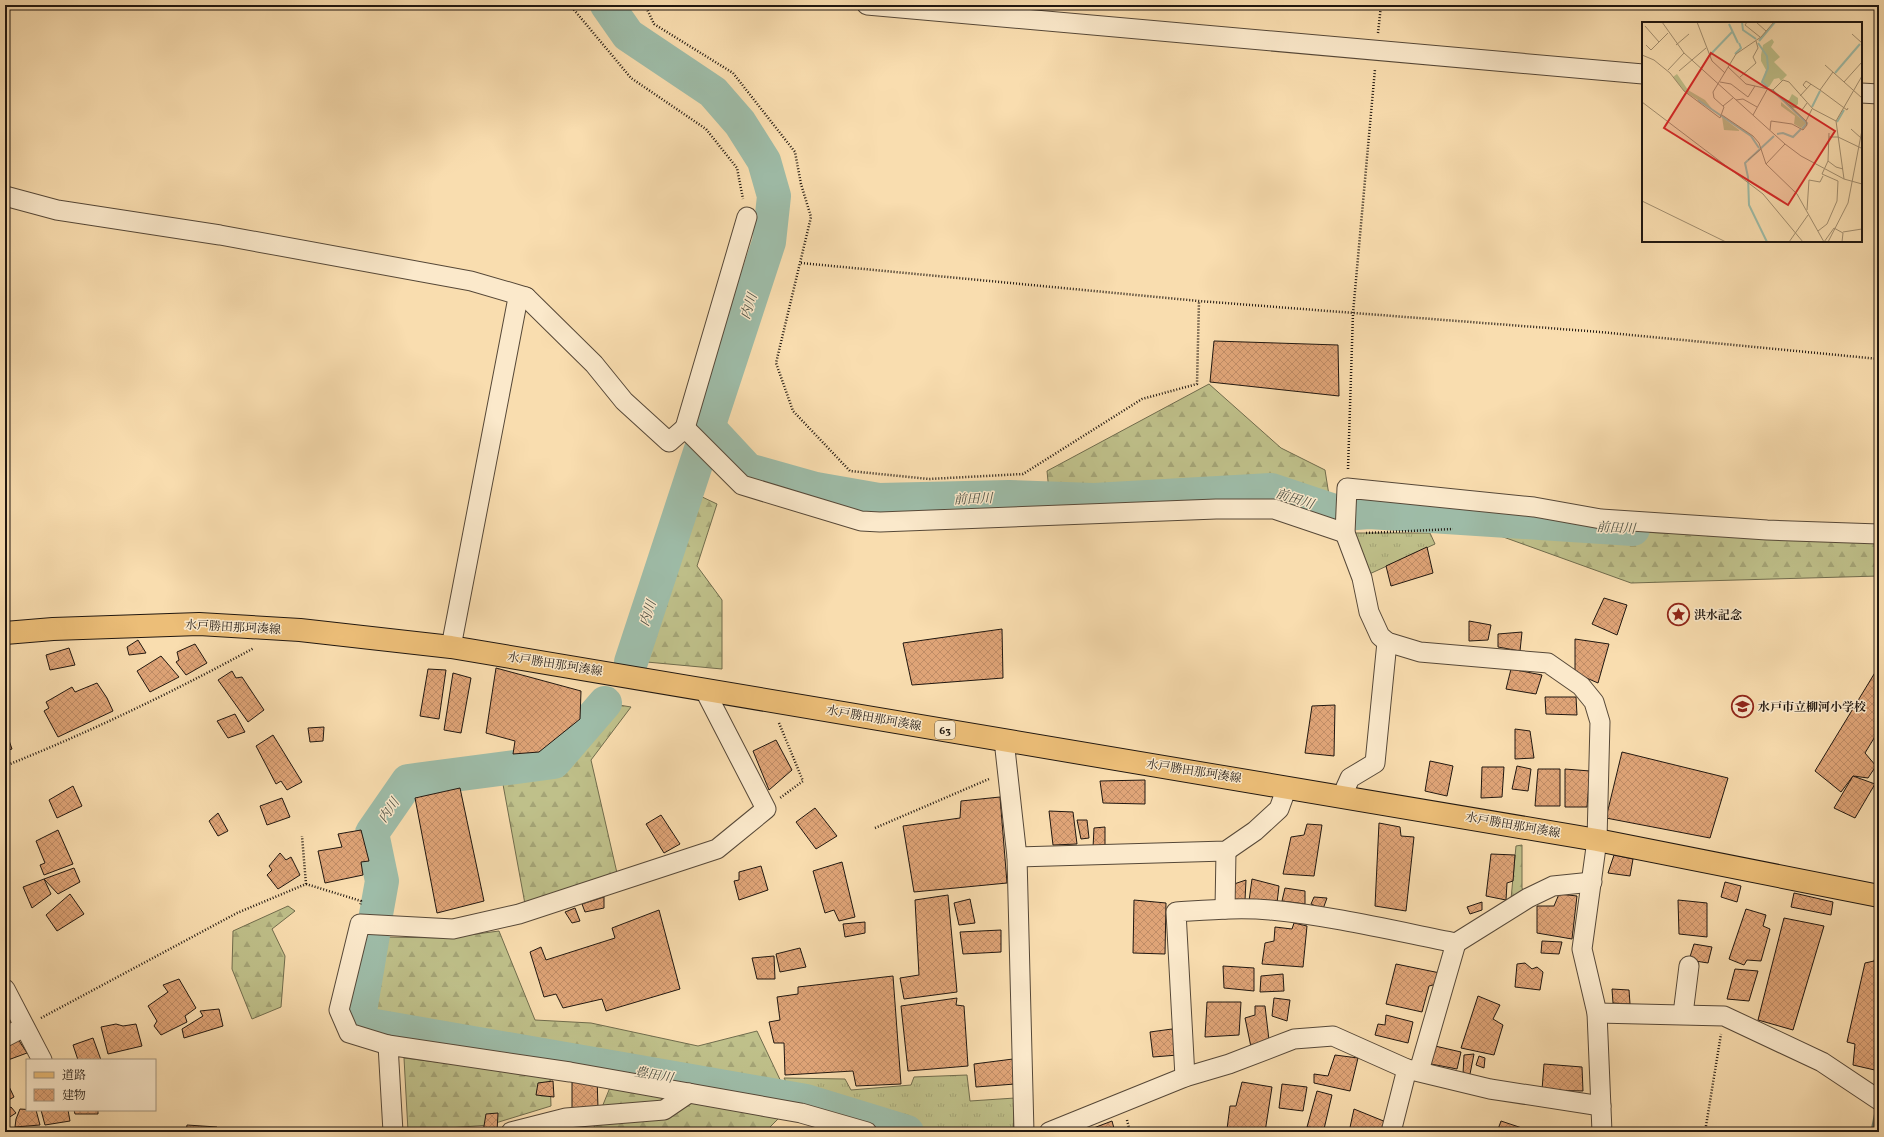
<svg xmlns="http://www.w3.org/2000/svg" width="1884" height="1137" viewBox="0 0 1884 1137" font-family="Vollkorn,'Noto Serif JP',serif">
  <defs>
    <pattern id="grass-tufts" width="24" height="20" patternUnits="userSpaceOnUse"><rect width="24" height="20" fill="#bfc08a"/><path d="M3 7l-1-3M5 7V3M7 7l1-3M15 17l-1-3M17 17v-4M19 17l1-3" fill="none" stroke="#a4a476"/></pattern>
    <pattern id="forest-firs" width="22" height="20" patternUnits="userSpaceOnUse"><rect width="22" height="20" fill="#bfc08a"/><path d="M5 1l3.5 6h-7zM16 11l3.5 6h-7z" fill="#a4a476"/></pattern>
    <pattern id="building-cross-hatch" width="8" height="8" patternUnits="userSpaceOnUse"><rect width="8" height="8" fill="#dfa477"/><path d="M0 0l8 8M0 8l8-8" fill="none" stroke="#bf8c66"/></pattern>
  </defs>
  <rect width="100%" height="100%" fill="#f9ddaf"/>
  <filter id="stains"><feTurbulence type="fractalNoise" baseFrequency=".005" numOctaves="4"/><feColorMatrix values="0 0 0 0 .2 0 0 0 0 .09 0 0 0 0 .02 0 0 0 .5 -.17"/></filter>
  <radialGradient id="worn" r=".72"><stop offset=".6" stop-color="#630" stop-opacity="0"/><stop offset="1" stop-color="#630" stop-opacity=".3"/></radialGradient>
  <g fill="url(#grass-tufts)" stroke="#706c4d">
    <polygon points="1345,533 1430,533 1435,544 1365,576"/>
    <polygon points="967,1075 970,1101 1015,1098 1013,1132 924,1132 790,1089 784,1078 845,1079 851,1090 911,1085 914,1077"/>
  </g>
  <g fill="url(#forest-firs)" stroke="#706c4d">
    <polygon points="1209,384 1281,448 1325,470 1331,508 1273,483 1049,491 1047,471"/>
    <polygon points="698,495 717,504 697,566 722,600 722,669 636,661"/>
    <polygon points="1470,525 1879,542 1879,576 1631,583"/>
    <polygon points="613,704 631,707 591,760 617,873 525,904 502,779 559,766"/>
    <polygon points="1522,845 1522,888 1525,895 1511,899 1516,846"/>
    <polygon points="288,906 295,911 272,929 285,956 281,1007 252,1019 232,969 233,931"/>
    <polygon points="499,931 535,1020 591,1023 698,1046 757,1031 784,1088 701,1076 370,1015 384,937 446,938"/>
    <polygon points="404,1058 550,1076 551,1106 489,1125 408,1131"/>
    <polygon points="611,1085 781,1116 765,1132 592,1132"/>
  </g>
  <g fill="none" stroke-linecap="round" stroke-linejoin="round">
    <polyline stroke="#6c7a6b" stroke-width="5.5" points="1873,1132 1877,1113"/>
    <polyline stroke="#9ebca8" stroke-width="20" points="393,1029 394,1043"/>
    <g stroke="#9ebca8" stroke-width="34">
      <polyline points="607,5 628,35 713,92 740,123 764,161 774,196 769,242 631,662"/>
      <polyline points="708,427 748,470 816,489 879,500 1009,497 1094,500 1271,490 1343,514 1369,512 1633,529"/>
      <polyline points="375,920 382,881 372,833 408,781 554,762 605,703"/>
      <polyline points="374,929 358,1023 806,1101 907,1132"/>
    </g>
  </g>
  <g fill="url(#building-cross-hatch)" stroke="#201710">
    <polygon points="1214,341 1338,345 1339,396 1210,382"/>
    <polygon points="1427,547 1433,573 1391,586 1386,566"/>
    <polygon points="1604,598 1627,605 1617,635 1592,624"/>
    <polygon points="1469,621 1491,625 1488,640 1469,641"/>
    <polygon points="1002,629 1003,678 912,685 903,643"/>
    <polygon points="1522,632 1520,651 1498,647 1498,634"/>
    <polygon points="1575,639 1609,644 1598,683 1575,673"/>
    <polygon points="138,640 146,653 129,655 127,647"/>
    <polygon points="195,644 207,663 186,675 176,662 179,660 177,652"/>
    <polygon points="69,648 75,665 50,670 46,655"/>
    <polygon points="161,656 179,677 150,692 137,671"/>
    <polygon points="1879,666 1879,730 1865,753 1876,766 1868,778 1853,776 1841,792 1815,771"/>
    <polygon points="496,668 581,691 580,719 539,752 513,754 515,741 486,733"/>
    <polygon points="428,669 446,670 439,719 420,716"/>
    <polygon points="1511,669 1542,675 1536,694 1506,689"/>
    <polygon points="232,671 236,678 242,677 264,710 248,722 218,680"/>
    <polygon points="453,673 471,678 461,733 444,730"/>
    <polygon points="97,683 107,698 113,711 58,737 44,711 49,708 46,702 72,687 75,692"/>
    <polygon points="1545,697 1576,697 1577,715 1546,714"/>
    <polygon points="1335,705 1334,756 1305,753 1312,706"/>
    <polygon points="235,714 245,732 228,738 217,721"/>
    <polygon points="324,727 323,741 310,742 308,728"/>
    <polygon points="5,729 12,749 5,751"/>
    <polygon points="1515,729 1530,731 1534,758 1515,759"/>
    <polygon points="273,735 302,782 287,790 281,781 276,784 256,746"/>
    <polygon points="776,740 792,770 769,790 753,751"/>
    <polygon points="1622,752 1728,778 1710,838 1606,818"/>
    <polygon points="1430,761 1453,766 1447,796 1425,791"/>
    <polygon points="1517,766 1531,769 1528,791 1512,789"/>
    <polygon points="1482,767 1504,767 1502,797 1481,798"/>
    <polygon points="1538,769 1560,769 1560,806 1535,806"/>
    <polygon points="1565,769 1590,771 1587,807 1565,807"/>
    <polygon points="1853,776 1875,784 1855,818 1834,808"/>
    <polygon points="1145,780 1145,804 1103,803 1100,781"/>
    <polygon points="73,786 82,806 57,818 49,800"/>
    <polygon points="460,788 484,901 437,913 415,798"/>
    <polygon points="1000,797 1007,883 914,892 903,826 960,818 961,801"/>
    <polygon points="282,798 290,817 267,825 260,806"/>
    <polygon points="815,808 837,836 816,849 796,822"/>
    <polygon points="1049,811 1073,812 1077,844 1053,845"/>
    <polygon points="218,813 228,831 218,836 209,821"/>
    <polygon points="661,815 680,844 664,853 646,824"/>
    <polygon points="1077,820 1087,820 1089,838 1081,839"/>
    <polygon points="1379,823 1400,827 1401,836 1414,837 1406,911 1375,906"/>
    <polygon points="1307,824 1322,825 1314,876 1283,874 1291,837 1304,835"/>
    <polygon points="1105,827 1105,845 1093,848 1094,828"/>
    <polygon points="58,830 73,864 44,875 40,865 45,863 36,841"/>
    <polygon points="361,830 369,861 361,862 363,875 325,883 318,851 342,847 338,834"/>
    <polygon points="280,853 286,860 291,857 300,875 278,889 267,875 272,870 269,866"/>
    <polygon points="1491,854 1515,855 1513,881 1507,883 1506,900 1486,896"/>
    <polygon points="1614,855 1633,859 1630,876 1608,873"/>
    <polygon points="842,862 855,917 839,921 834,910 825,913 813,871"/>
    <polygon points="761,866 768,890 739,900 734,881 739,880 739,872"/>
    <polygon points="74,868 80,882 58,894 44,879"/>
    <polygon points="44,879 51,894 32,908 23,887"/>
    <polygon points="1252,879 1279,886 1277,903 1249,901"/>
    <polygon points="1246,880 1245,900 1232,899 1231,885"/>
    <polygon points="1725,882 1741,886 1737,902 1721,897"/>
    <polygon points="1285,888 1305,891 1305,904 1282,901"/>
    <polygon points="1794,893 1833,902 1831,915 1791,907"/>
    <polygon points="70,894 84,914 57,931 46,915"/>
    <polygon points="1559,894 1577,896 1572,939 1537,933 1537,906 1554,906"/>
    <polygon points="948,895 957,992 904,999 900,978 919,975 915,900"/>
    <polygon points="604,897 604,908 585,912 582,904"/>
    <polygon points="1314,897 1327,898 1323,909 1311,904"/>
    <polygon points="970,899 975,923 959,925 954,903"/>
    <polygon points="1134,900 1166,903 1165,954 1133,953"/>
    <polygon points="1678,900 1707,903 1707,937 1679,934"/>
    <polygon points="1482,902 1482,910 1470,914 1467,907"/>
    <polygon points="575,908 580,921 572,923 565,912"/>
    <polygon points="1746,909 1766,915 1763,926 1770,929 1761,961 1747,960 1744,965 1729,959"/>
    <polygon points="659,910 680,989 606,1011 602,999 563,1008 556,994 544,997 530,952 541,947 546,960 615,938 612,928"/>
    <polygon points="1784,918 1824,926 1793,1030 1758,1020"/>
    <polygon points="865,922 865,933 845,937 843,924"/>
    <polygon points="1294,923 1307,926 1303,967 1262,964 1265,943 1274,941 1275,927 1292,929"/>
    <polygon points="1001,930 1001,952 963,954 960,932"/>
    <polygon points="1542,941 1562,942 1559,954 1541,953"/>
    <polygon points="1879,941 1879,1071 1853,1065 1855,1044 1847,1042 1865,963 1874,961"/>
    <polygon points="1694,944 1712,947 1708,963 1689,960"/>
    <polygon points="800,948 806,967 780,972 776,954"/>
    <polygon points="774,956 775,979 757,979 752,958"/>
    <polygon points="1525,963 1532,969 1537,967 1543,972 1540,990 1515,987 1517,964"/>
    <polygon points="1396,964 1440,973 1437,984 1429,986 1422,1012 1386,1004"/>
    <polygon points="1223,966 1254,968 1254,991 1224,988"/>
    <polygon points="1735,969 1758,971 1749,1001 1727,999"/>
    <polygon points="1283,974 1284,991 1260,992 1261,976"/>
    <polygon points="893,976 901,1084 856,1086 853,1071 785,1075 784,1043 774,1043 769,1022 780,1020 777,997 798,994 798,987"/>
    <polygon points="179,979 196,1008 185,1016 187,1022 161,1035 154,1026 157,1021 148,1006 168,992 163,985"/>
    <polygon points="1612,989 1629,990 1630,1004 1613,1003"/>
    <polygon points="1478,996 1500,1005 1493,1019 1503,1025 1494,1055 1461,1048"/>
    <polygon points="957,998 956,1005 964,1006 968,1066 908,1071 901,1006"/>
    <polygon points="1274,998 1290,1000 1287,1021 1272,1016"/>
    <polygon points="1207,1002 1241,1002 1239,1035 1205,1037"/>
    <polygon points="1255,1006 1265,1006 1269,1040 1251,1047 1245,1018 1255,1015"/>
    <polygon points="219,1009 223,1026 184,1038 182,1029 203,1016 200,1011"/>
    <polygon points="1386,1015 1413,1022 1408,1043 1375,1035 1378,1024 1385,1025"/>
    <polygon points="116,1024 123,1026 136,1024 142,1046 108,1054 101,1027"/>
    <polygon points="1172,1029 1178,1055 1153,1057 1150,1032"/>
    <polygon points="93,1038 101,1060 78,1060 73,1045"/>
    <polygon points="18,1039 27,1053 8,1060 5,1057 5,1046"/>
    <polygon points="1435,1046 1461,1052 1457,1069 1431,1064"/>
    <polygon points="1474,1054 1470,1074 1463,1074 1464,1055"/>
    <polygon points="1335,1055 1358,1058 1350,1091 1314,1083 1314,1074 1328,1076"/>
    <polygon points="1479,1056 1485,1058 1484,1068 1476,1065"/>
    <polygon points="1013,1059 1015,1084 976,1087 974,1064"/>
    <polygon points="1544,1064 1582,1067 1583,1091 1542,1090"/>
    <polygon points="597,1077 598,1108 572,1110 572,1080"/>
    <polygon points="5,1078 14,1097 5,1102"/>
    <polygon points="553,1081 554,1097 536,1095 538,1083"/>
    <polygon points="1242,1082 1272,1087 1265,1132 1237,1132 1227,1129 1230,1106 1236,1106"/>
    <polygon points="1282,1084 1307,1087 1303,1111 1279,1108"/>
    <polygon points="1317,1091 1332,1095 1324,1129 1307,1127"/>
    <polygon points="11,1107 16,1113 5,1120 5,1110"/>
    <polygon points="20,1109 36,1110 40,1125 15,1127 16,1119"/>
    <polygon points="1354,1109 1386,1122 1383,1132 1349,1132"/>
    <polygon points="41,1110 68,1110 70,1121 45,1125"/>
    <polygon points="74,1110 98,1110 98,1114 75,1114"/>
    <polygon points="498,1113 497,1132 483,1132 486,1114"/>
    <polygon points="1112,1121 1115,1132 1083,1132"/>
    <polygon points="1501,1121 1534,1132 1497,1132"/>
    <polygon points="187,1125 217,1127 217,1132 186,1132"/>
    <rect x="80" y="1128" width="23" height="4"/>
  </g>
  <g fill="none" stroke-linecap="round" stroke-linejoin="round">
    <defs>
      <g id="minor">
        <polyline points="867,5 1643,74"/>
        <polyline points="1861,93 1879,94"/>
        <polyline points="5,196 57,210 220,235 471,281 526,297 594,364 624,401 669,442 685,428 742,485 861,521 880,522 1216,509 1274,509 1345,533"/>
        <polyline points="685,428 747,217"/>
        <polyline points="451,647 517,303 526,297"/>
        <polyline points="1004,740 1017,857 1024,1132"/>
        <polyline points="1342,796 1350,778 1375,763 1387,642"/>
        <polyline points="1017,857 1226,851 1255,831 1279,809 1287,787"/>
        <polyline points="1225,909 1226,851"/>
        <polyline points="5,989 42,1060"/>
        <polyline points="1597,1013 1724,1016 1822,1062 1879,1100"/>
        <polyline points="1683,1014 1689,966"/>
        <polyline points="5,1037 24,1027"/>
        <polyline points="388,1045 349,1033 339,1010 360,924 453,929 519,914 717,849 766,809 704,689"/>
        <polyline points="1419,1071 1456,943"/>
        <path d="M1185 1077 1176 912C1208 910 1239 907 1270 910 1333 916 1395 931 1456 943L1528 898 1553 886 1592 882"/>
        <polyline points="393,1132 388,1045 570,1072 801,1113 867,1132"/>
        <polyline points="511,1132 566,1118 664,1110 689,1093"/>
        <polyline points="1049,1132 1185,1077 1229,1064 1294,1039 1333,1036 1407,1069 1490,1089 1601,1106"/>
        <polyline points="1391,1132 1407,1069"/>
        <polyline points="1602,1132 1597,1013 1582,949 1597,840 1600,722 1594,702 1581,686 1548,663 1420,652 1387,642 1380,636 1369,612 1362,578 1345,533 1347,488 1534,507 1601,519 1767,530 1879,534"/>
      </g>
      <polyline id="major" points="5,633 53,629 199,624 300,630 451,647 1597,840 1879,896"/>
    </defs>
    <use href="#minor" stroke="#564838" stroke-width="21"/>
    <use href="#major" stroke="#201710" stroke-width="24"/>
    <g stroke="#201710" stroke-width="2.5" stroke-dasharray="1 2" stroke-linecap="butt">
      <polyline points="570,5 631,78 706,129 737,168 743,199"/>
      <polyline points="645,5 654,24 733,73 795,152 801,184 811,217 776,363 793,411 850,471 929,479 1023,474 1142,399 1197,384 1199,301"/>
      <polyline points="1378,33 1381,5"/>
      <polyline points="801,263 1199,301 1600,332 1879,359"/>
      <polyline points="1348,469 1353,313 1375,69"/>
      <polyline points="1366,533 1453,529"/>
      <polyline points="779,723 803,781 780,798"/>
      <path d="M5 766C90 732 173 692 254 648"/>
      <polyline points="875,828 989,779"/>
      <polyline points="306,884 361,901 360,906"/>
      <polyline points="41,1018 237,913 306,884 302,836"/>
      <polyline points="1127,1120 1130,1132"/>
      <polyline points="1705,1132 1721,1034"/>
    </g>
    <use href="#minor" stroke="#fbe9cb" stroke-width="19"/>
    <use href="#major" stroke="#ecbe78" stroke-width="22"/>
  </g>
  <defs>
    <symbol id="sight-ring" viewBox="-11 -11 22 22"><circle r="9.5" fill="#fbe9cb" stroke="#8f2418" stroke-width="1.5"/><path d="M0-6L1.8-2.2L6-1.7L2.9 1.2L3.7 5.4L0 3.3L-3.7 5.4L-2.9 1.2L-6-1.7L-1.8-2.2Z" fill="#8f2418"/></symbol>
    <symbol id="school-ring" viewBox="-11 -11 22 22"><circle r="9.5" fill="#fbe9cb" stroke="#8f2418" stroke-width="1.5"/><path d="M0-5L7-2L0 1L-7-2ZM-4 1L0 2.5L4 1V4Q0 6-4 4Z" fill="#8f2418"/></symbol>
  </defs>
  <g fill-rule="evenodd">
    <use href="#sight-ring" x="1666" y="602" width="25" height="25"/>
    <use href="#school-ring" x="1730" y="694" width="25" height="25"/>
  </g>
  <g text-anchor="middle" stroke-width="3" stroke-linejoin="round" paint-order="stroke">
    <rect fill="#fbe9cb" stroke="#625648" stroke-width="1" x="935" y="721" width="20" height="18" rx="3"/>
    <g font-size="11" font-weight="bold" fill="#201710">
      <text x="945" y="734">63</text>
    </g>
    <g font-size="12" font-weight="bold" fill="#201710" stroke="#fbe9cb" text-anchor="start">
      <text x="1694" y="619">洪水記念</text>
      <text x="1758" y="711">水戸市立柳河小学校</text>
    </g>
    <g font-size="12" fill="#201710" stroke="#fbe9cb">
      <text transform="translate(233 627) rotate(3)" y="4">水戸勝田那珂湊線</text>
      <text transform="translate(555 664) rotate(9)" y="4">水戸勝田那珂湊線</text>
      <text transform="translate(874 718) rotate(10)" y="4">水戸勝田那珂湊線</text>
      <text transform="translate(1194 771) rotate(9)" y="4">水戸勝田那珂湊線</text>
      <text transform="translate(1513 825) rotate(10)" y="4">水戸勝田那珂湊線</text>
    </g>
    <g font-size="13" font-style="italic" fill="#4c5145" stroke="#fbe9cb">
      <text transform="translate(748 306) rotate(-72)" y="5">内川</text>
      <text transform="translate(973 498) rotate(-2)" y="5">前田川</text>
      <text transform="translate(1295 498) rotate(18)" y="5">前田川</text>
      <text transform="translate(1616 527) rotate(3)" y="5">前田川</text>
      <text transform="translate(647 613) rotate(-72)" y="5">内川</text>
      <text transform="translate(388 810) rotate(-55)" y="5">内川</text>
      <text transform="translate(654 1074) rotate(10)" y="5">豊田川</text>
    </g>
  </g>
  <g transform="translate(1642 22)">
    <rect width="220" height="220" fill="#f9ddaf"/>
    <path d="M130 17 132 20 129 25 138 35 132 40 145 53 139 59 137 56 132 57 127 65 121 60 124 48 119 39V33L121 23ZM35 52 46 68 63 78 71 88 42 69 31 55ZM150 72 156 76V82L151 87 141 78H147ZM139 80 164 101 159 106 152 102 153 94 139 84ZM80 95 97 108V109L82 108Z" fill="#bfc08a"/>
    <path fill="none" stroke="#9ebca8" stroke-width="2" d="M100 0 101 8 114 17M87 2 96 21M117 19 133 0M116 21 125 34 126 46 120 60 126 65M93 32 99 26 97 21M68 33 91 9M193 51 218 22M130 68 165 101 160 107M56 78 109 114 117 126M170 85 178 69M195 100 202 88M135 112 141 111 151 115 159 107M125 220 107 183 106 155 103 141 132 114"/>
    <path fill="none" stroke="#a28e6f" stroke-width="1" d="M20 0 42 31 143 122 159 134 202 157 220 162M55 0 70 39 83 51M105 0 103 3 118 15M114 0 124 9M3 4 17 20M210 12 220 21M4 23 9 28 26 11M34 23 47 12M0 33 12 38 28 51 42 69 78 96 82 85 72 76 71 70 94 32 119 15 132 0M183 43 220 76M86 45 104 62 131 68 141 58 147 60 171 87 194 99M26 48 42 31M37 49 64 26M191 50 178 68 205 88 206 86M98 55 114 41 111 35 116 26 114 19M78 60 89 62 106 75 113 64M202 60 220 40M165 67 161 63 164 59 178 68M131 68 164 99 170 87M158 74 169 62M94 78 101 77 115 85M0 80 121 172 161 220M147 83 160 88 165 81M81 84 91 76M80 93 111 114 117 121 124 142 155 172 182 220M111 93 126 66M209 107 219 116M128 108 129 99 150 102 161 108 165 103 164 99M187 111 186 139 194 145 201 147M187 115H196L219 126M106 138 119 127M124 142 143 122M202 157 194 99 220 54M0 179 84 220M165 188 167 158 178 160 181 154M176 209 185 202 195 179 196 159 180 152 186 139M201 210 220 207M147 220 166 193M182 220 192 206 201 211 200 220M186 220 206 181 220 108"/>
    <path fill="#d62828" fill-opacity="0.15" stroke="#d62828" stroke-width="2" d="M69 31 193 109 146 183 22 106Z"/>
    <rect width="220" height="220" fill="none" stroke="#201710" stroke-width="2"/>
  </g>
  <rect width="1884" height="1137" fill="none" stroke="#f9ddaf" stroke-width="20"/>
  <rect x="6" y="6" width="1872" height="1125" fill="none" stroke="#201710" stroke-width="2"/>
  <rect x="10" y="10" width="1864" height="1117" fill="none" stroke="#201710"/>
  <rect x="26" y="1059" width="130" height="52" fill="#fbe9cb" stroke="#a39580"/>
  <rect x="34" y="1072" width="20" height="6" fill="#ecbe78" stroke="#a39580"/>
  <text x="62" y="1079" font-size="12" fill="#201710">道路</text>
  <rect x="34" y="1089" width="20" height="12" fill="url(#building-cross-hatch)" stroke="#a39580"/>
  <text x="62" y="1099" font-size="12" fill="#201710">建物</text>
  <rect width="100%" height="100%" filter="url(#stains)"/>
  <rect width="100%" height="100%" fill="url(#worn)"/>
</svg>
